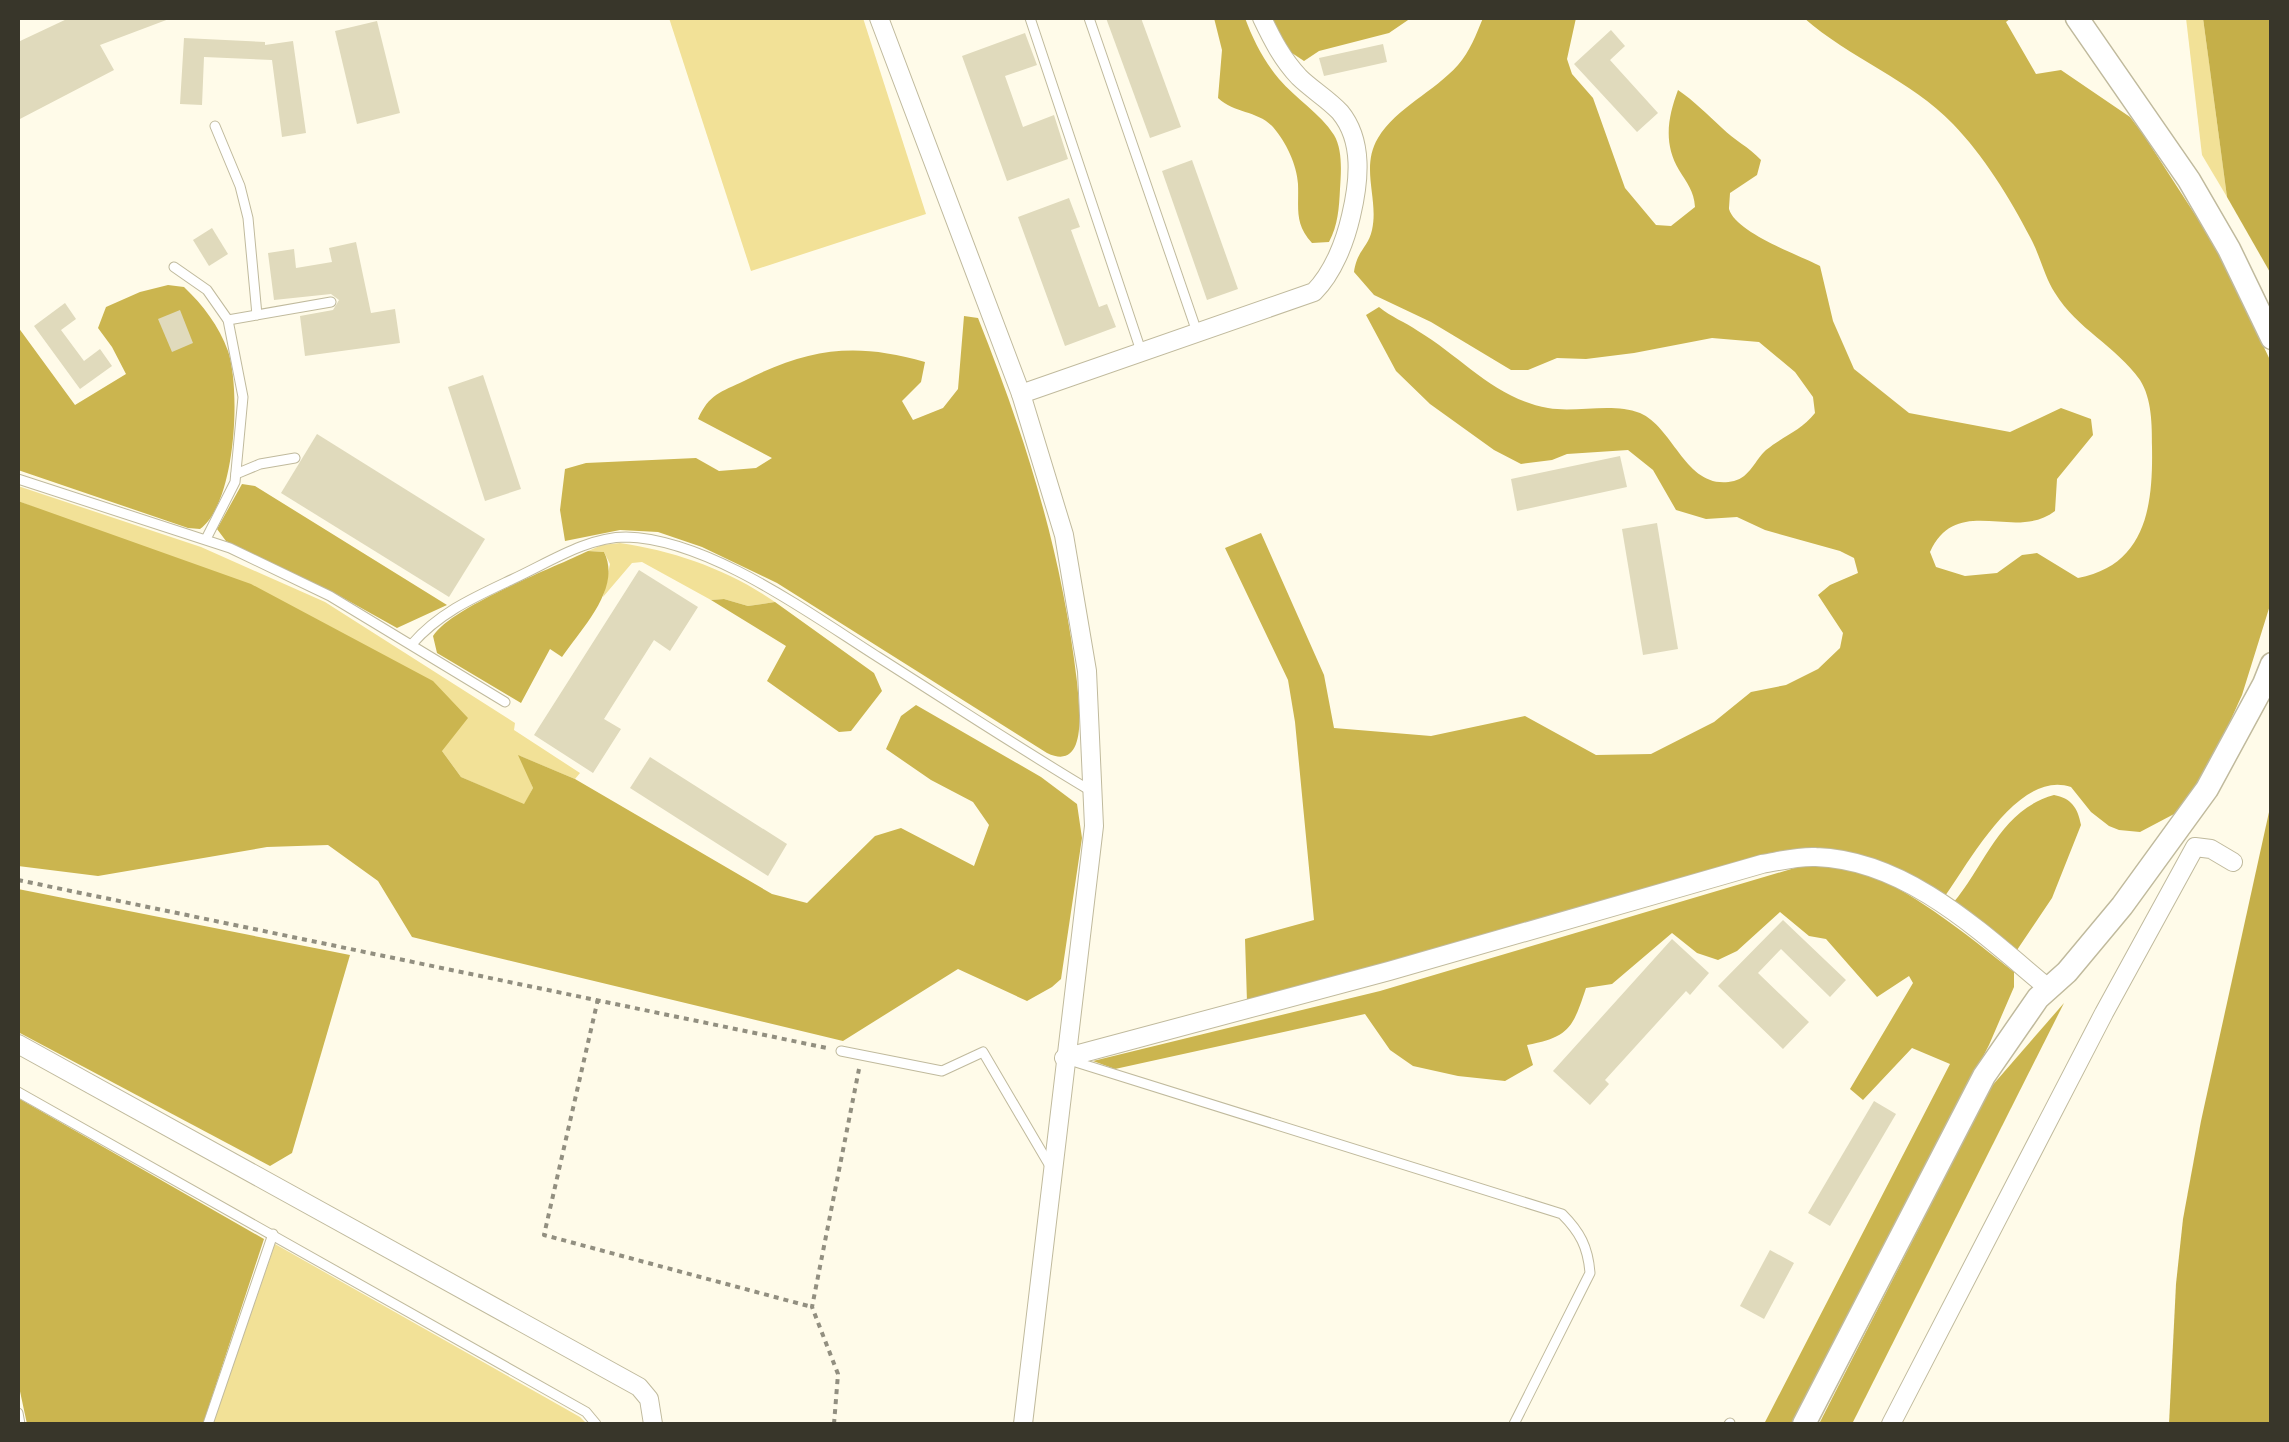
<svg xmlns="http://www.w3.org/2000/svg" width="2289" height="1442" viewBox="0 0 2289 1442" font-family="'Source Sans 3',sans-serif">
  <rect width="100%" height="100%" fill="#fffbe9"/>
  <g fill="#f2e197">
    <polygon points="669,18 863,18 926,214 751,271"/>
    <polygon points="2186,18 2203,18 2227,197 2202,155"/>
    <polygon points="18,486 201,547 325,602 515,723 514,730 580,773 575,779 520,756 533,788 524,805 461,777 442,751 84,527 18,501"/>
    <path d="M620 543C675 551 729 570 775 602L748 606 724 599 711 600 642 562 632 563 603 597 610 564 604 552 588 551 602 545Z"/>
    <polygon points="275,1244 580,1417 587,1424 213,1424"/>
  </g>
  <g fill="#cbb54f">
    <path d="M1214 18H1245C1253 40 1264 61 1279 79 1296 99 1320 113 1334 135 1343 150 1341 173 1340 189 1339 208 1338 225 1329 242L1312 243C1294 223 1299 209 1298 184 1297 165 1286 142 1273 127 1257 110 1235 114 1218 98L1222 50Z"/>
    <polygon points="1271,18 1411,18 1389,33 1319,51 1304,61 1286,49"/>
    <path d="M1483 18H1576L1567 59 1572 74 1593 98 1625 188 1656 225 1671 226 1695 207C1694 191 1687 183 1679 170 1663 143 1668 117 1678 90 1694 101 1707 114 1722 128 1734 140 1749 147 1761 160L1757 175 1730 193C1730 194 1729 208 1729 209 1736 233 1799 255 1820 266L1833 321 1854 369 1909 413 2010 432 2061 408 2091 419 2093 435 2057 479 2055 511C2015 542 1957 493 1930 552L1936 567 1965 576 1997 573 2022 555 2037 553 2078 578C2147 565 2153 504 2152 447 2152 425 2152 399 2140 380 2116 346 2077 329 2055 293 2044 276 2040 255 2030 237 2010 198 1983 155 1953 124 1911 80 1849 58 1804 18H2011L2006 22 2036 74 2061 70 2130 117 2143 134 2216 247 2271 362V602L2242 695 2223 737 2204 778 2176 813 2140 832 2119 830 2109 826 2091 812 2071 787C2019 769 1970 861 1945 896 1893 868 1874 854 1813 850L1247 1002 1245 939 1314 920 1295 722 1288 680 1225 548 1261 533 1324 675 1334 728 1431 736 1525 716 1596 755 1651 754 1714 722 1751 692 1786 685 1818 669 1840 648 1843 633 1818 595 1830 585 1858 573 1854 558 1840 551 1765 530 1737 517 1706 519 1676 510 1653 470 1628 450 1567 454 1552 460 1521 464 1494 450 1430 404 1396 371 1366 315 1379 307C1391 317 1405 322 1418 331 1463 358 1494 398 1548 408 1577 413 1612 402 1640 413 1675 428 1686 492 1734 481 1750 477 1755 460 1766 450 1783 436 1801 431 1815 413L1813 397 1795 372 1759 342 1712 338 1634 353 1586 359 1557 358 1528 370H1511L1431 322 1374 295 1354 272C1357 250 1368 248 1372 230 1379 199 1360 168 1378 138 1397 107 1434 92 1458 65 1470 51 1476 35 1483 18Z"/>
    <path d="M168 285 184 287C203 305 219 326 228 351 241 390 236 503 200 529L188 528 18 470V327L75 405 126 374 112 347 98 328 106 307 140 292Z"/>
    <path d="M964 316 978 318C1026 439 1062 552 1077 682 1079 705 1089 773 1047 753L777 583 702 547 658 532 620 530 565 541 560 510 565 469 586 463 696 458 719 471 756 468 772 458 698 419C709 394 721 392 744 381 809 348 855 342 925 362L921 382 902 401 913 420 943 408 958 389Z"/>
    <polygon points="242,484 255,486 447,605 397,628 338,595 226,541 217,529"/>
    <polygon points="18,501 251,584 433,681 468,718 442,751 461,777 524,804 533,788 518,755 575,779 772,894 807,903 875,836 901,828 974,866 989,825 973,802 931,780 886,749 901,716 916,705 1041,777 1077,804 1082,838 1061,979 1052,987 1027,1001 958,969 843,1041 412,937 378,881 328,845 267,847 98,876 18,866"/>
    <path d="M588 551 604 552C622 588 582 628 562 657L550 649 521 703 437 653 433 636C451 607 553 568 588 551Z"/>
    <polygon points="724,599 748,606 775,602 874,673 882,691 851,731 839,732 767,681 786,646 711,600"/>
    <path d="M2054 795C2071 798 2078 808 2081 825L2052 898 2017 950 1953 903C1986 864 2000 810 2054 795Z"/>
    <path d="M1798 867C1814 867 1830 866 1846 868 1898 877 1972 939 2014 972V987L1989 1045 1793 1424H1764L1950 1064 1912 1048 1863 1100 1850 1089 1913 983 1909 976 1877 997 1826 939 1809 936 1780 912 1737 951 1718 960 1697 953 1672 933 1612 984 1586 988C1573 1027 1570 1037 1527 1045L1533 1065 1505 1081 1458 1076 1413 1066 1390 1050 1365 1014 1115 1069 1093 1061 1380 991Z"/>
    <polygon points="18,889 350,955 292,1153 270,1166 18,1032"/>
    <polygon points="2064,1003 1852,1424 1819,1424 1991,1087"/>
    <polygon points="18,1098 264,1239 203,1424 27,1424 18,1382"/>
  </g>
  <g fill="#c5af49">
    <polygon points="2203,18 2271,18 2271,274 2227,197"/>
    <polygon points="2271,803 2271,1424 2169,1424 2176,1284 2183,1219 2201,1121"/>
  </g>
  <g fill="#e0dabc">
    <polygon points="69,18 169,19 100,45 114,70 18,120 18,42"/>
    <polygon points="1106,18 1141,18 1181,127 1150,138"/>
    <polygon points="377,21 400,113 357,124 335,31"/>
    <polygon points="1611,30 1625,46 1610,60 1658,113 1637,132 1574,64"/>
    <polygon points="1025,33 1037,65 1005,76 1023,127 1054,115 1068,159 1007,181 962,56"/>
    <polygon points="184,38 265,42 265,45 293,41 306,133 282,137 272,60 204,57 202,105 180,104"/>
    <polygon points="1383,44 1387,62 1324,76 1319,58"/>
    <polygon points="1192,160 1238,289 1207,300 1162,171"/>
    <polygon points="1069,198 1080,227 1071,230 1099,307 1107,304 1116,327 1065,346 1018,217"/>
    <polygon points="212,228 228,254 209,266 193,240"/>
    <polygon points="356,242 371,313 395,309 400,343 305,356 300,316 333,310 339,300 331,294 274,300 268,253 294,249 296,268 332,262 329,248"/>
    <polygon points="65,303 76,319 61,330 84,361 100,349 112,366 80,389 34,326"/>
    <polygon points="180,310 193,343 172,352 158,319"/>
    <polygon points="483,375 521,489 485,501 448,387"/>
    <polygon points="317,434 485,539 449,597 281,493"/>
    <polygon points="1620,456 1627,487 1517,511 1511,479"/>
    <polygon points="1657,523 1678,649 1643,655 1622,529"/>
    <polygon points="639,570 698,607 670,651 654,640 604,719 621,729 593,773 534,735"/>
    <polygon points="650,757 787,844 768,876 630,788"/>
    <polygon points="1783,920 1846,980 1830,997 1781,949 1758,973 1809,1022 1783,1049 1718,986"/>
    <polygon points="1672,939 1709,973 1690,995 1686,991 1605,1080 1609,1084 1590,1105 1553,1071"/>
    <polygon points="1874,1101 1896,1114 1830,1226 1808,1213"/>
    <polygon points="1770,1250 1794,1263 1764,1319 1740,1306"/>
  </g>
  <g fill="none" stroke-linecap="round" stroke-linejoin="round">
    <defs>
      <g id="lane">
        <polyline points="1030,18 1141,351"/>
        <polyline points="1089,18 1197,332"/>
        <polyline points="215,126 240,186 248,218 257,315"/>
        <polyline points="174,267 207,290 228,320 243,397 235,482 206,539"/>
        <polyline points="228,320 331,302"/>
        <polyline points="236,474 260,464 295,458"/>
        <polyline points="18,479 230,548 330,596 505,702"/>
        <path d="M412 644C440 612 475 597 513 579 548 563 587 537 626 537 709 539 810 614 878 657 949 702 1019 748 1091 791"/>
        <polyline points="841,1051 942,1071 983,1052 1050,1166"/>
        <path d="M1066 1059 1562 1214C1580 1232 1588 1247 1590 1273L1514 1424"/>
        <polyline points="18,1092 586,1412 596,1424"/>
        <polyline points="18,1413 20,1424"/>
        <polyline points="208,1424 273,1234"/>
        <polyline points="1729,1424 1730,1423"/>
      </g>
      <g id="street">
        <polyline points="879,18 1021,394 1064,535 1087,671 1094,826 1023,1424"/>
        <path d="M1021 394 1314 292C1333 273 1345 242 1351 216 1359 182 1364 141 1340 112 1328 99 1311 89 1299 77 1282 59 1272 39 1262 18"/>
        <polyline points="18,1044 639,1387 649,1399 653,1424"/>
        <path d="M1064 1058 1389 971 1762 864C1780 861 1798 856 1816 857 1907 860 1982 933 2048 988"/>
        <polyline points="1891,1424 2104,1013 2195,847 2211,849 2233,862"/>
      </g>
      <g id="secondary">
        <polyline points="2077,18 2189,180 2229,249 2272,338"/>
        <polyline points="1804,1424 1984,1076 2038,998 2067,972 2122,906 2207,789 2264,684 2272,664"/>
      </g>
    </defs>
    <use href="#lane" stroke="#c0ba9d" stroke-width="11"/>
    <use href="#street" stroke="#c0ba9d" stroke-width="20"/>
    <use href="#secondary" stroke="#c0ba9d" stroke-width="25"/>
    <g stroke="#928f80" stroke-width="4" stroke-dasharray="5 5" stroke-linecap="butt">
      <polyline points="18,880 827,1048"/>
      <polyline points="598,999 544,1235 812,1307"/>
      <polyline points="834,1424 838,1374 812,1307 859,1069"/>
    </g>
    <use href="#lane" stroke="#fff" stroke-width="9"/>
    <use href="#street" stroke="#fff" stroke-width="18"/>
    <use href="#secondary" stroke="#fff" stroke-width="22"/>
  </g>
  <rect width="2289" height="1442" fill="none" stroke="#38362a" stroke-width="40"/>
</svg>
